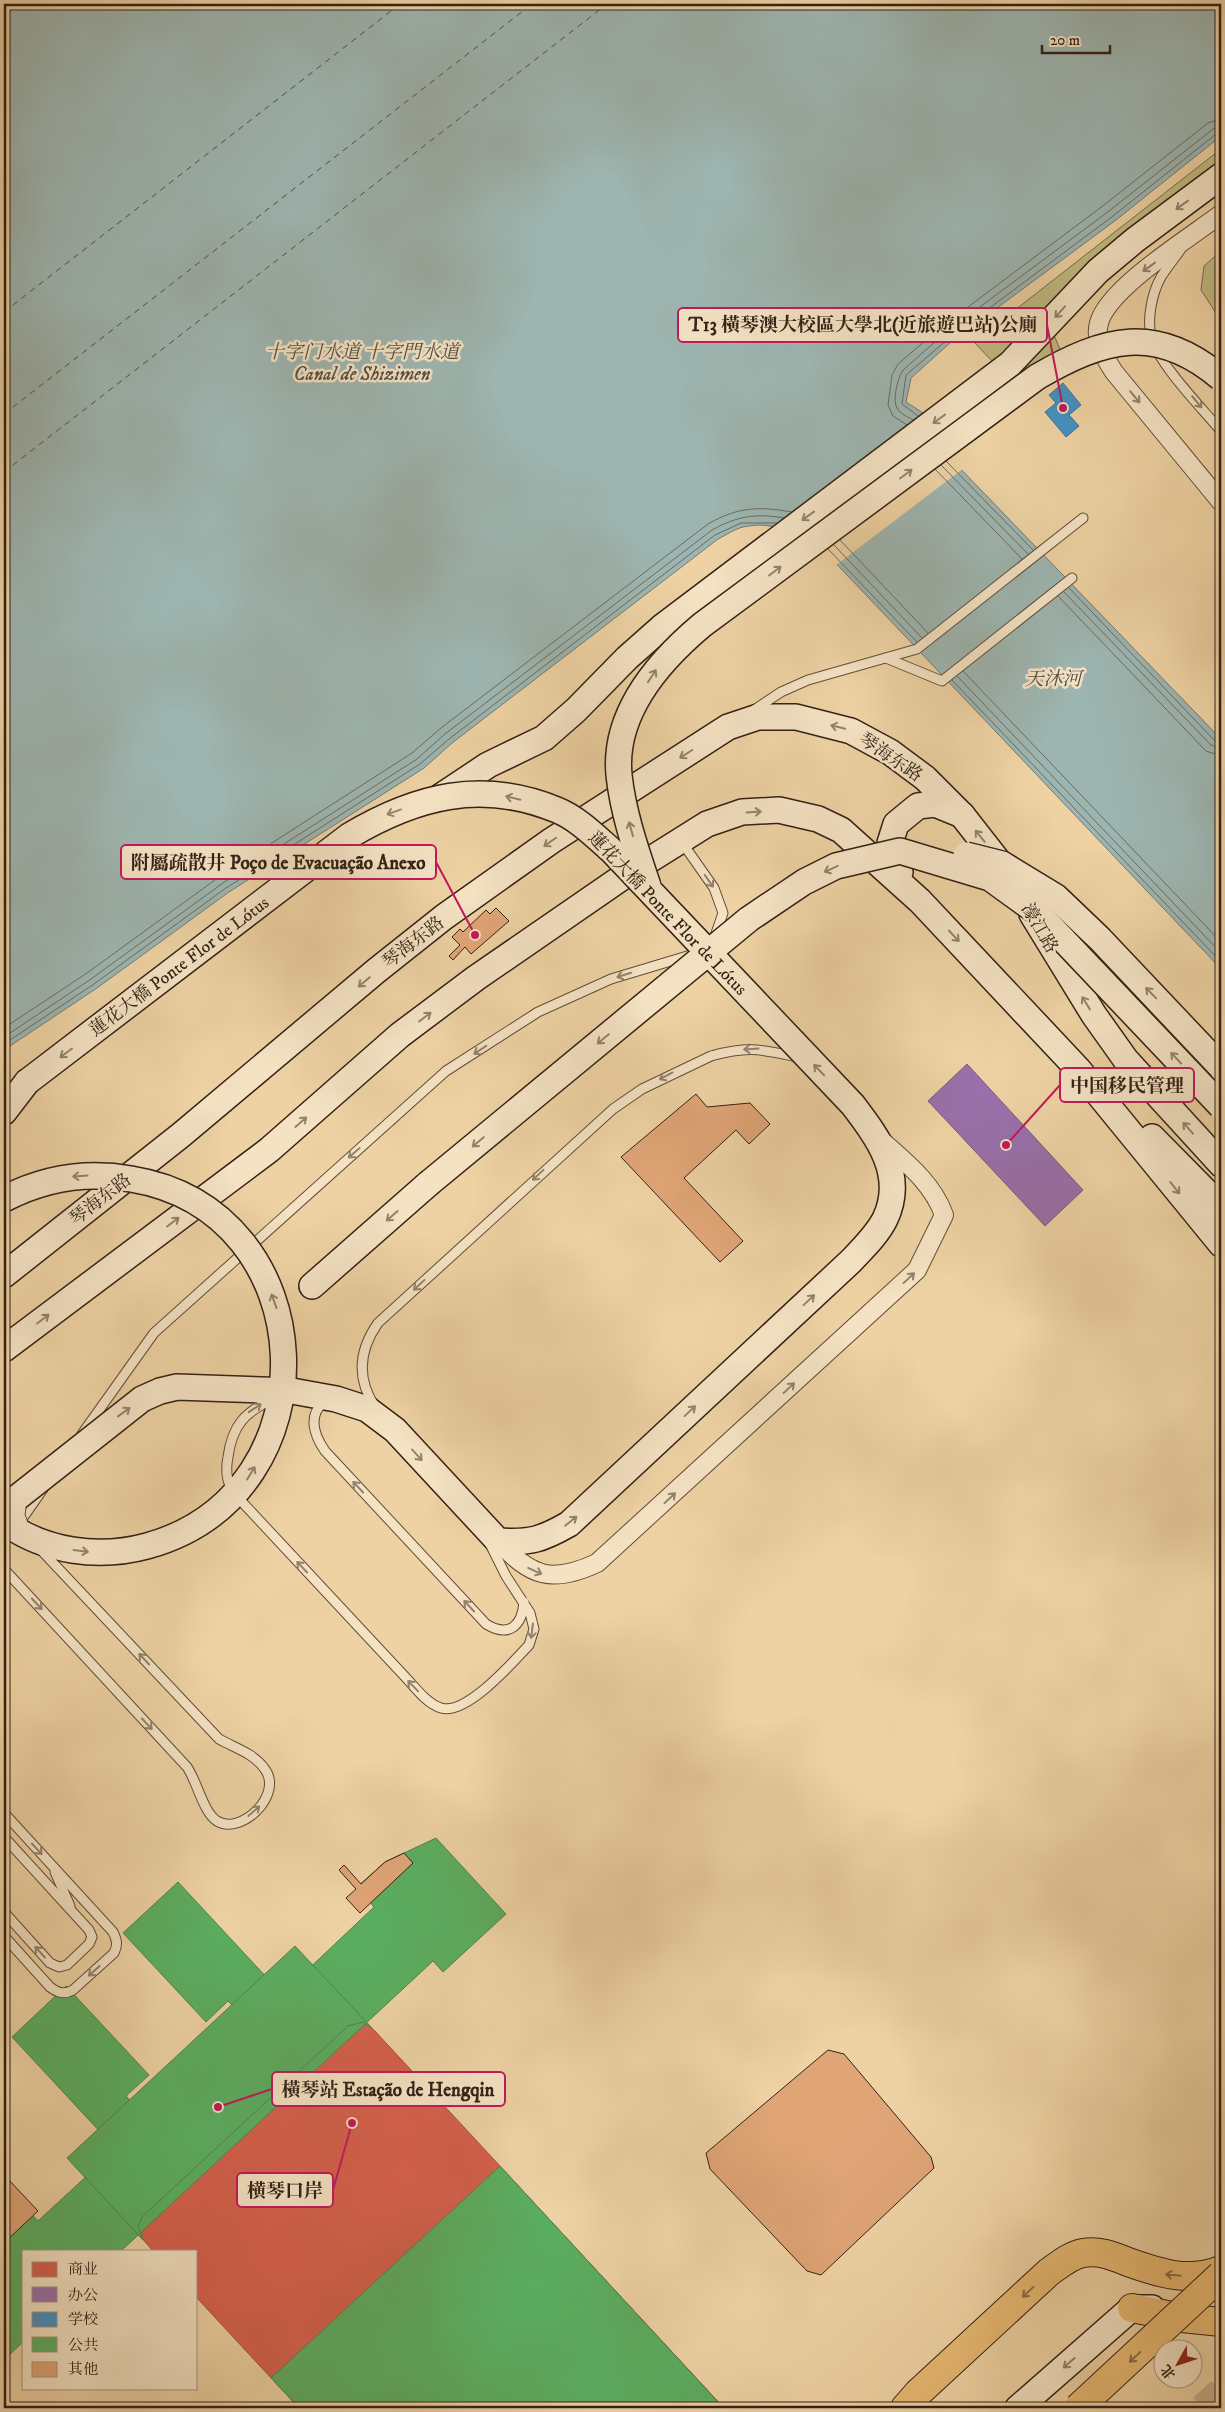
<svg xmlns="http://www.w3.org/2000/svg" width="1225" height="2412" viewBox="0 0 1225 2412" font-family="'IM FELL DW Pica','Noto Serif SC',serif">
  <rect width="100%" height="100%" fill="#eed2a3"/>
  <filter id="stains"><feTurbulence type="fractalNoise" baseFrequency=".004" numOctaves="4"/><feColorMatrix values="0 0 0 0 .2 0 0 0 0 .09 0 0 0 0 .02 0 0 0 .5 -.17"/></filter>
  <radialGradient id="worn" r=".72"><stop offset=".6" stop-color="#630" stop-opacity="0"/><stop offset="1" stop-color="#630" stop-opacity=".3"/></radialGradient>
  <g fill="#c0ba80" stroke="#796e4b">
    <polygon points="1221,149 1221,170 1098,268 1054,335 1063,356 1022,393 974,342"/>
    <polygon points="1221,251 1221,321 1201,290 1204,266"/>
  </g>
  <path fill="#9db5b0" stroke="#727a72" d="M4 4H1221V136L1116 220 951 342 911 378 906 402 937 422 930 428 953 461 1221 739V969L829 556C801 538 779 519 743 527 735 529 726 535 718 539L452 743 424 768 229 892 97 988 4 1050Z"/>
  <polygon fill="#eed2a3" points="934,428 941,445 964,468 835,566 810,543"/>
  <polygon fill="#d6604d" stroke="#a54d3c" points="363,2022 374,2030 724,2408 299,2408 196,2297 196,2251 153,2251 140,2236 138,2226 143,2216 348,2026"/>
  <polygon fill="#9970ab" stroke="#7a587e" points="967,1064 1083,1190 1045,1226 928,1101"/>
  <polygon fill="#4393c3" stroke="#3e718f" points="1063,383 1081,405 1069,415 1079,426 1066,437 1045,412 1056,403 1049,395"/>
  <g fill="#5aae61" stroke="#4e844a">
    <polygon points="436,1838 506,1914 443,1972 433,1961 121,2251 24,2251 24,2341 4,2360 4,2208 16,2197 38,2221 116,2149 12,2037 66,1986 149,2075 126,2096 148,2119 250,2024 228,2001 206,2022 123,1933 178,1882 282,1994 374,1907 357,1887 385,1862"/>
    <polygon points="295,1946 372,2028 363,2022 348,2026 143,2216 138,2226 143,2240 67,2158"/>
    <polygon points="500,2166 720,2404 715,2408 299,2408 271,2378"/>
  </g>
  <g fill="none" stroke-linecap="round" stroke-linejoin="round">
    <g stroke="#686b63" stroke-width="1">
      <polyline points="918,416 902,404 906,375 948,339 1113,216 1216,134 1221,133"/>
      <path d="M913 420C908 417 900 414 897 408 892 400 898 377 903 370L945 333 1109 211 1213 129 1221 126"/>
      <polyline points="907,425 893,416 888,405 892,375 898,364 940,328 1104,205 1208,123 1221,119"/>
      <polyline points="946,461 1033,550"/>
      <polyline points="941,465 1028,554"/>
      <polyline points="935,469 1022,559"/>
      <polyline points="840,540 928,633"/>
      <polyline points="834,545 922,638"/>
      <polyline points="828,549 917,642"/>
      <polyline points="1069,588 1215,741 1221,742"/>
      <polyline points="1064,592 1211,745 1221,749"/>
      <polyline points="1058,596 1206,751 1221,756"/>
      <polyline points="963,671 1221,942"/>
      <polyline points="957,676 1221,953"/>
      <polyline points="952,680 1221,962"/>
      <path d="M4 1028 87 973 219 877 412 753 441 728 708 524C738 507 758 506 792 512"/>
      <path d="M4 1037 91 979 223 883 417 759 445 734 712 530C738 516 755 513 784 518"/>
      <polyline points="4,1044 94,984 226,888 420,764 449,739 715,535 741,523 777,523"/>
    </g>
    <g stroke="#524d44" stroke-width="1" stroke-dasharray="6 5" stroke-linecap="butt">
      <polyline points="4,312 400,4"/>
      <polyline points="4,414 532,4"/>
      <polyline points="4,472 607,4"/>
    </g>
  </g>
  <g fill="#e0a577" stroke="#322116">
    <polygon points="496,908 509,921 471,954 465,947 453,960 449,956 460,945 452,937 460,929 463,932 486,910 490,914"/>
    <polygon points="696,1094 707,1107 750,1103 770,1124 749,1144 736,1130 684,1178 743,1241 720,1262 621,1157"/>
    <polygon points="404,1853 413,1863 360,1913 346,1898 356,1889 339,1870 344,1865 361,1884 385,1862"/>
    <polygon points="828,2050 844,2054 931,2157 934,2168 821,2275 807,2271 710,2169 706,2153"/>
    <polygon points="8,2179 38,2211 4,2243 4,2183"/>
  </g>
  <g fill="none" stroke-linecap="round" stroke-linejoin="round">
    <polyline stroke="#c8af87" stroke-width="28" stroke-dasharray="28 14" stroke-linecap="butt" points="1203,2408 1221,2391"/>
    <defs>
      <g id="service">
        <path d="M1181 249C1175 258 1167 267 1161 277 1152 293 1147 318 1151 336 1158 364 1202 408 1221 431"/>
        <polyline points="886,658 942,681 1072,578"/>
        <polyline points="754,710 781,692 808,680 917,649 1083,518"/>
        <polyline points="681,841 714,888 723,913 714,939"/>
        <path d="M711 1056C745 1047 757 1048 792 1056"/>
        <polyline points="82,1434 154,1333 446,1071 538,1012 611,979 694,954"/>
        <polyline points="22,1519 43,1489"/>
        <path d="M4 1813 113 1932C117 1940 118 1945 114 1953L73 1990C64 1995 58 1993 50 1987L4 1936"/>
        <polyline points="4,1837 89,1930 92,1937 89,1944 67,1965 59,1967 50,1963 4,1912"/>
        <polyline points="55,1872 70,1906"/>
      </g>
      <path id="minor" d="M1221 214C1191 237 1108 288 1099 323 1094 341 1105 358 1114 372L1221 502"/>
      <g id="secondary">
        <polyline points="440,797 488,765 544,738 576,710 627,658 662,627 1010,364 1098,271 1135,240 1221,176"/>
        <polyline points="900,872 896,866 890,843 896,824 918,806 935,804 962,815 1009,875"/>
        <polyline points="1032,914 1094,1015 1126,1060 1221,1164"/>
        <polyline points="4,1112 27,1082"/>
        <polyline points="1152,1137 1221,1207"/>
        <polyline points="4,1275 181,1135 376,971 444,917 551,841 728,727 758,717 796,717 851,731 890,752 925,778 962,815"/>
        <polyline points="312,1286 428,1184"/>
        <polyline points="4,1349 269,1150 400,1035 476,978 624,876 707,824 742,812 779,810 818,819 841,830 920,901 1078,1069 1221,1244"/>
        <polyline points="1018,2408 1132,2308 1152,2308"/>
      </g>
      <g id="primary">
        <polyline points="1132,2308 1182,2318 1221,2322"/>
        <path d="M905 2408 918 2393 1049 2272C1059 2265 1071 2255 1083 2253 1099 2250 1113 2256 1128 2262 1159 2273 1189 2283 1221 2270"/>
      </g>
    </defs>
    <use href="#service" stroke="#614d39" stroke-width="11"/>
    <use href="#minor" stroke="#614d39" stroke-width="20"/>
    <use href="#secondary" stroke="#322116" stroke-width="28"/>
    <use href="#primary" stroke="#322116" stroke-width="30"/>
    <use href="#service" stroke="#f4e2c3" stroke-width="9"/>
    <use href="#minor" stroke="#f4e2c3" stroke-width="18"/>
    <use href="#secondary" stroke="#f4e2c3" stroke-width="25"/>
    <use href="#primary" stroke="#e7b972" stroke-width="28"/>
    <defs>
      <g id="service-bridge">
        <path d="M274 1399C245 1411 232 1426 228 1457 226 1467 226 1478 231 1488 234 1493 239 1498 243 1503L409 1681C418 1691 428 1704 441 1708 466 1716 513 1662 529 1645L534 1629 530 1613 506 1576 489 1542"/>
        <path d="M325 1401C307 1415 314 1435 325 1451L486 1624C509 1638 522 1626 524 1602"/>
        <path d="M375 1407C356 1378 359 1350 378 1323L613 1109 642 1089 711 1056"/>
        <polyline points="22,1500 20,1515 25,1529"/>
        <path d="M4 1569 187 1767C197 1781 203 1812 217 1821 241 1836 285 1794 264 1768 253 1753 235 1748 219 1739L40 1549"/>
      </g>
      <path id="minor-bridge" d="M498 1541C531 1577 552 1584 597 1563L917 1270 944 1215C933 1184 907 1163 882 1141"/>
      <g id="secondary-bridge">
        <polyline points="966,855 1002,864 1056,897 1100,939 1221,1067"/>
        <path d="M648 886C636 850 623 813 619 775 613 713 658 662 702 625L1037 377C1104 338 1156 323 1221 378"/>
        <polyline points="428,1184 749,919 804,882 836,866 900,851 990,878 1037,912 1221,1106"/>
        <path d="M4 1199C44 1178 85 1171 131 1179 326 1211 337 1494 147 1546 99 1559 45 1552 4 1522"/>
        <path d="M4 1508 142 1399 160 1391 177 1387 292 1391 336 1399 367 1409 395 1430 498 1541C530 1543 541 1540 569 1524L851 1261C863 1248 877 1235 885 1219 906 1175 878 1138 853 1105L612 851C595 836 577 818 557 810 482 779 416 796 349 836L27 1082"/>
      </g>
      <polyline id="primary-bridge" points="1078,2408 1221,2275"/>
    </defs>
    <use href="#service-bridge" stroke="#614d39" stroke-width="11" stroke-linecap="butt"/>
    <use href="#minor-bridge" stroke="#614d39" stroke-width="20" stroke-linecap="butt"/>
    <use href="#secondary-bridge" stroke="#322116" stroke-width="28" stroke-linecap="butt"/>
    <use href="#primary-bridge" stroke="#322116" stroke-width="30" stroke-linecap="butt"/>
    <use href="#service-bridge" stroke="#f4e2c3" stroke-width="9"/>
    <use href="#minor-bridge" stroke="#f4e2c3" stroke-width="18"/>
    <use href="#secondary-bridge" stroke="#f4e2c3" stroke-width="25"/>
    <use href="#primary-bridge" stroke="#e7b972" stroke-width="28"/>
  </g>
  <defs><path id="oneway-shaft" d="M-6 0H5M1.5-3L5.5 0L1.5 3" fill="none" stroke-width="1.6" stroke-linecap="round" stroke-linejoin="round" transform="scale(1.25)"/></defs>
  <g stroke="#93826c">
    <use href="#oneway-shaft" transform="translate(1182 205) rotate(144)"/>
    <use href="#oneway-shaft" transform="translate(1149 267) rotate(144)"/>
    <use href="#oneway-shaft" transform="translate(1060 312) rotate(132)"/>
    <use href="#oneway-shaft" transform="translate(1135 397) rotate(50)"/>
    <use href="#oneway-shaft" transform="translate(1197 402) rotate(50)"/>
    <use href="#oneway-shaft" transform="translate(939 419) rotate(144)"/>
    <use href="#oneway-shaft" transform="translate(906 474) rotate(-37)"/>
    <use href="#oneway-shaft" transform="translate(808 516) rotate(144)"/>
    <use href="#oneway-shaft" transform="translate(775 571) rotate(-37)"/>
    <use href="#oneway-shaft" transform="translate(652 676) rotate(-57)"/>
    <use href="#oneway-shaft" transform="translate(838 727) rotate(-166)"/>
    <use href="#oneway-shaft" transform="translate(686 754) rotate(148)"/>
    <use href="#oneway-shaft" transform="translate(513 798) rotate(-167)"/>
    <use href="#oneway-shaft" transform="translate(394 812) rotate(160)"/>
    <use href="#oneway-shaft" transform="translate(754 812) rotate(-4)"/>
    <use href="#oneway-shaft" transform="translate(631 829) rotate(-105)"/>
    <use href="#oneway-shaft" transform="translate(980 836) rotate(-129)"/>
    <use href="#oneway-shaft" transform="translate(550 842) rotate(145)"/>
    <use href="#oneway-shaft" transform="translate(831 869) rotate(156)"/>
    <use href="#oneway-shaft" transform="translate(709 881) rotate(55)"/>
    <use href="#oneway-shaft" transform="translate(954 936) rotate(47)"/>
    <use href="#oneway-shaft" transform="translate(624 975) rotate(163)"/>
    <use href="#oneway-shaft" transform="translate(364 982) rotate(140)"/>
    <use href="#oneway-shaft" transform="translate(1151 993) rotate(-134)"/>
    <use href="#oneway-shaft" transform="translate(1086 1003) rotate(-122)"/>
    <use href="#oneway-shaft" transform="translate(425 1017) rotate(-37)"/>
    <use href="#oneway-shaft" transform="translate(603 1039) rotate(140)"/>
    <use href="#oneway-shaft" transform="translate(751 1049) rotate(176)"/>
    <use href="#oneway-shaft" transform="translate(480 1050) rotate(147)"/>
    <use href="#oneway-shaft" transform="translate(66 1053) rotate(143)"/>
    <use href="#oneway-shaft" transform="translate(1176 1058) rotate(-133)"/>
    <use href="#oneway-shaft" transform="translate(819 1070) rotate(-134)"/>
    <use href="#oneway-shaft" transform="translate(666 1076) rotate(152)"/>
    <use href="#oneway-shaft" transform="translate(301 1122) rotate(-41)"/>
    <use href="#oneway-shaft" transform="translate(1188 1128) rotate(-132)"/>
    <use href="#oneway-shaft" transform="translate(478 1142) rotate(140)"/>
    <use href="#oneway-shaft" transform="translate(354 1153) rotate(139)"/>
    <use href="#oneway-shaft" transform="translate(538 1175) rotate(137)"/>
    <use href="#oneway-shaft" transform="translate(80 1176) rotate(176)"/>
    <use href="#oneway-shaft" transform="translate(1175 1188) rotate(51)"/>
    <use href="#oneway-shaft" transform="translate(392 1216) rotate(139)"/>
    <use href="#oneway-shaft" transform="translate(173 1222) rotate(-37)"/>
    <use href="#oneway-shaft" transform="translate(909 1278) rotate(-43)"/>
    <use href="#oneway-shaft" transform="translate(419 1285) rotate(137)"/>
    <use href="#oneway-shaft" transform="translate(809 1300) rotate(-43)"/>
    <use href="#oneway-shaft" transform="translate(274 1301) rotate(-110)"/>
    <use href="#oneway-shaft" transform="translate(43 1319) rotate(-37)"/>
    <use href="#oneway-shaft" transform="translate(789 1388) rotate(-43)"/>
    <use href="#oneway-shaft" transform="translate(255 1408) rotate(-34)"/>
    <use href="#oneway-shaft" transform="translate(690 1411) rotate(-43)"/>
    <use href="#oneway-shaft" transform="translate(124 1412) rotate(-36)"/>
    <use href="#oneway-shaft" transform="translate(417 1455) rotate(48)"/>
    <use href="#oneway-shaft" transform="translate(251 1473) rotate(-59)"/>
    <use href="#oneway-shaft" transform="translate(358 1487) rotate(-133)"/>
    <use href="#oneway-shaft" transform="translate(670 1498) rotate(-43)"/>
    <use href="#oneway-shaft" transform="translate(571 1521) rotate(-39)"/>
    <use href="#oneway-shaft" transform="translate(81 1551) rotate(7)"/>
    <use href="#oneway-shaft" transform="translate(302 1567) rotate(-133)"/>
    <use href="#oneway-shaft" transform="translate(535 1571) rotate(24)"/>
    <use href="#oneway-shaft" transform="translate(37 1604) rotate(47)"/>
    <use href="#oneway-shaft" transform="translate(469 1606) rotate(-133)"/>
    <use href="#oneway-shaft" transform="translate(532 1631) rotate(97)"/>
    <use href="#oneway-shaft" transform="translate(144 1659) rotate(-133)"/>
    <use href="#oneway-shaft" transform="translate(413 1686) rotate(-134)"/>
    <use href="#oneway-shaft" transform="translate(147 1724) rotate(47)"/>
    <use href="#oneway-shaft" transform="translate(254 1811) rotate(-41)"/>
    <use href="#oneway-shaft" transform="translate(37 1849) rotate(47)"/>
    <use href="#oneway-shaft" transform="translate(40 1952) rotate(-132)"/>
    <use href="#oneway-shaft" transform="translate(94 1971) rotate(138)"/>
    <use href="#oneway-shaft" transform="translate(1069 2363) rotate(139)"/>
  </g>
  <g stroke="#8c6d44">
    <use href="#oneway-shaft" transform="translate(1173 2275) rotate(-174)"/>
    <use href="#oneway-shaft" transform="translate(1028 2292) rotate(137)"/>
    <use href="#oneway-shaft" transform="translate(1135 2357) rotate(137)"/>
  </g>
  <g text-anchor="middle" stroke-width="5" stroke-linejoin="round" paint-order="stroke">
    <g font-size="18" fill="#322116" stroke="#f4e2c3">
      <text transform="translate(891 757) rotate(34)" y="6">琴海东路</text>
      <text transform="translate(668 913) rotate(46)" y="6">蓮花大橋 Ponte Flor de Lótus</text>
      <text transform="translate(1040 928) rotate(60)" y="6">濠江路</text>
      <text transform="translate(413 942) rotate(-38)" y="6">琴海东路</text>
      <text transform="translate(179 966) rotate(-37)" y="6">蓮花大橋 Ponte Flor de Lótus</text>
      <text transform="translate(100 1199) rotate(-38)" y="6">琴海东路</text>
    </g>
    <g font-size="19" font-style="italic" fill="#524d44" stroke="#f4e2c3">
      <text x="362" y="358">十字门水道 十字門水道<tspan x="362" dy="22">Canal de Shizimen</tspan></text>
      <text x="1053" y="685">天沐河</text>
    </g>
  </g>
  <path fill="none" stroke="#c2185b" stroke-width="2" d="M1063 408L1047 325M475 935L436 862M1006 1145L1060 1085M218 2107L272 2089M352 2123L333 2190"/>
  <g fill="#c2185b" stroke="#f4e2c3" stroke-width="2">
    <circle cx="1063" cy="408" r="5"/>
    <circle cx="475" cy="935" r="5"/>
    <circle cx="1006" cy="1145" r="5"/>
    <circle cx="218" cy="2107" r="5"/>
    <circle cx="352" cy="2123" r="5"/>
  </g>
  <g fill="#f4e2c3" stroke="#c2185b" stroke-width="2">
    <rect x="678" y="308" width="369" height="34" rx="5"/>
    <rect x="121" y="845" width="315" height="34" rx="5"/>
    <rect x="1060" y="1068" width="134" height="34" rx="5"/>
    <rect x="272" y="2072" width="233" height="34" rx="5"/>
    <rect x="237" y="2173" width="96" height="34" rx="5"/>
  </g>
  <g font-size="19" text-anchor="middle" font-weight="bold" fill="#322116">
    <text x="863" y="331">T13 橫琴澳大校區大學北(近旅遊巴站)公廁</text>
    <text x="278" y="869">附屬疏散井 Poço de Evacuação Anexo</text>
    <text x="1127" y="1092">中国移民管理</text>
    <text x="388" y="2096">橫琴站 Estação de Hengqin</text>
    <text x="285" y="2197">横琴口岸</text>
  </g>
  <rect width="1225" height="2412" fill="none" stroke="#eed2a3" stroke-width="20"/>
  <rect x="5" y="5" width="1215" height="2402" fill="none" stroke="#322116" stroke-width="2.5"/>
  <rect x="10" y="10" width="1205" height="2392" fill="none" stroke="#322116"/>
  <rect x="22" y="2250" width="175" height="140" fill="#f4e2c3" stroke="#a6957e"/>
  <rect x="32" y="2262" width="25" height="15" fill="#d6604d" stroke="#a6957e"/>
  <text x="68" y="2274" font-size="15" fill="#322116">商业</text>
  <rect x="32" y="2287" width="25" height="15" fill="#9970ab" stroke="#a6957e"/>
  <text x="68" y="2300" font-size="15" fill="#322116">办公</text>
  <rect x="32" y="2312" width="25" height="15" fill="#4393c3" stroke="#a6957e"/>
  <text x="68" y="2324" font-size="15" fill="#322116">学校</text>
  <rect x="32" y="2337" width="25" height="15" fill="#5aae61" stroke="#a6957e"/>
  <text x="68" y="2350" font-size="15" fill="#322116">公共</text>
  <rect x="32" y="2362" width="25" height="15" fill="#e0a577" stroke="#a6957e"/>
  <text x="68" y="2374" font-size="15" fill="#322116">其他</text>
  <g transform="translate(1178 2364) rotate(230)"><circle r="24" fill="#f4e2c3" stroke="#a6957e"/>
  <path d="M0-4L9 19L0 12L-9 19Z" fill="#8f2418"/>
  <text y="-8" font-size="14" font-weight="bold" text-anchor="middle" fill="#322116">北</text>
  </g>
  <path d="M1042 45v8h68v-8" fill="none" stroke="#322116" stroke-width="2.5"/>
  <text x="1050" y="45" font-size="15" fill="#322116" stroke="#f4e2c3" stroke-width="4" paint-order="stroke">20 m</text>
  <rect width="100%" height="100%" filter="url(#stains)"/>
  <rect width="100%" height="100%" fill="url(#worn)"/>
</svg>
